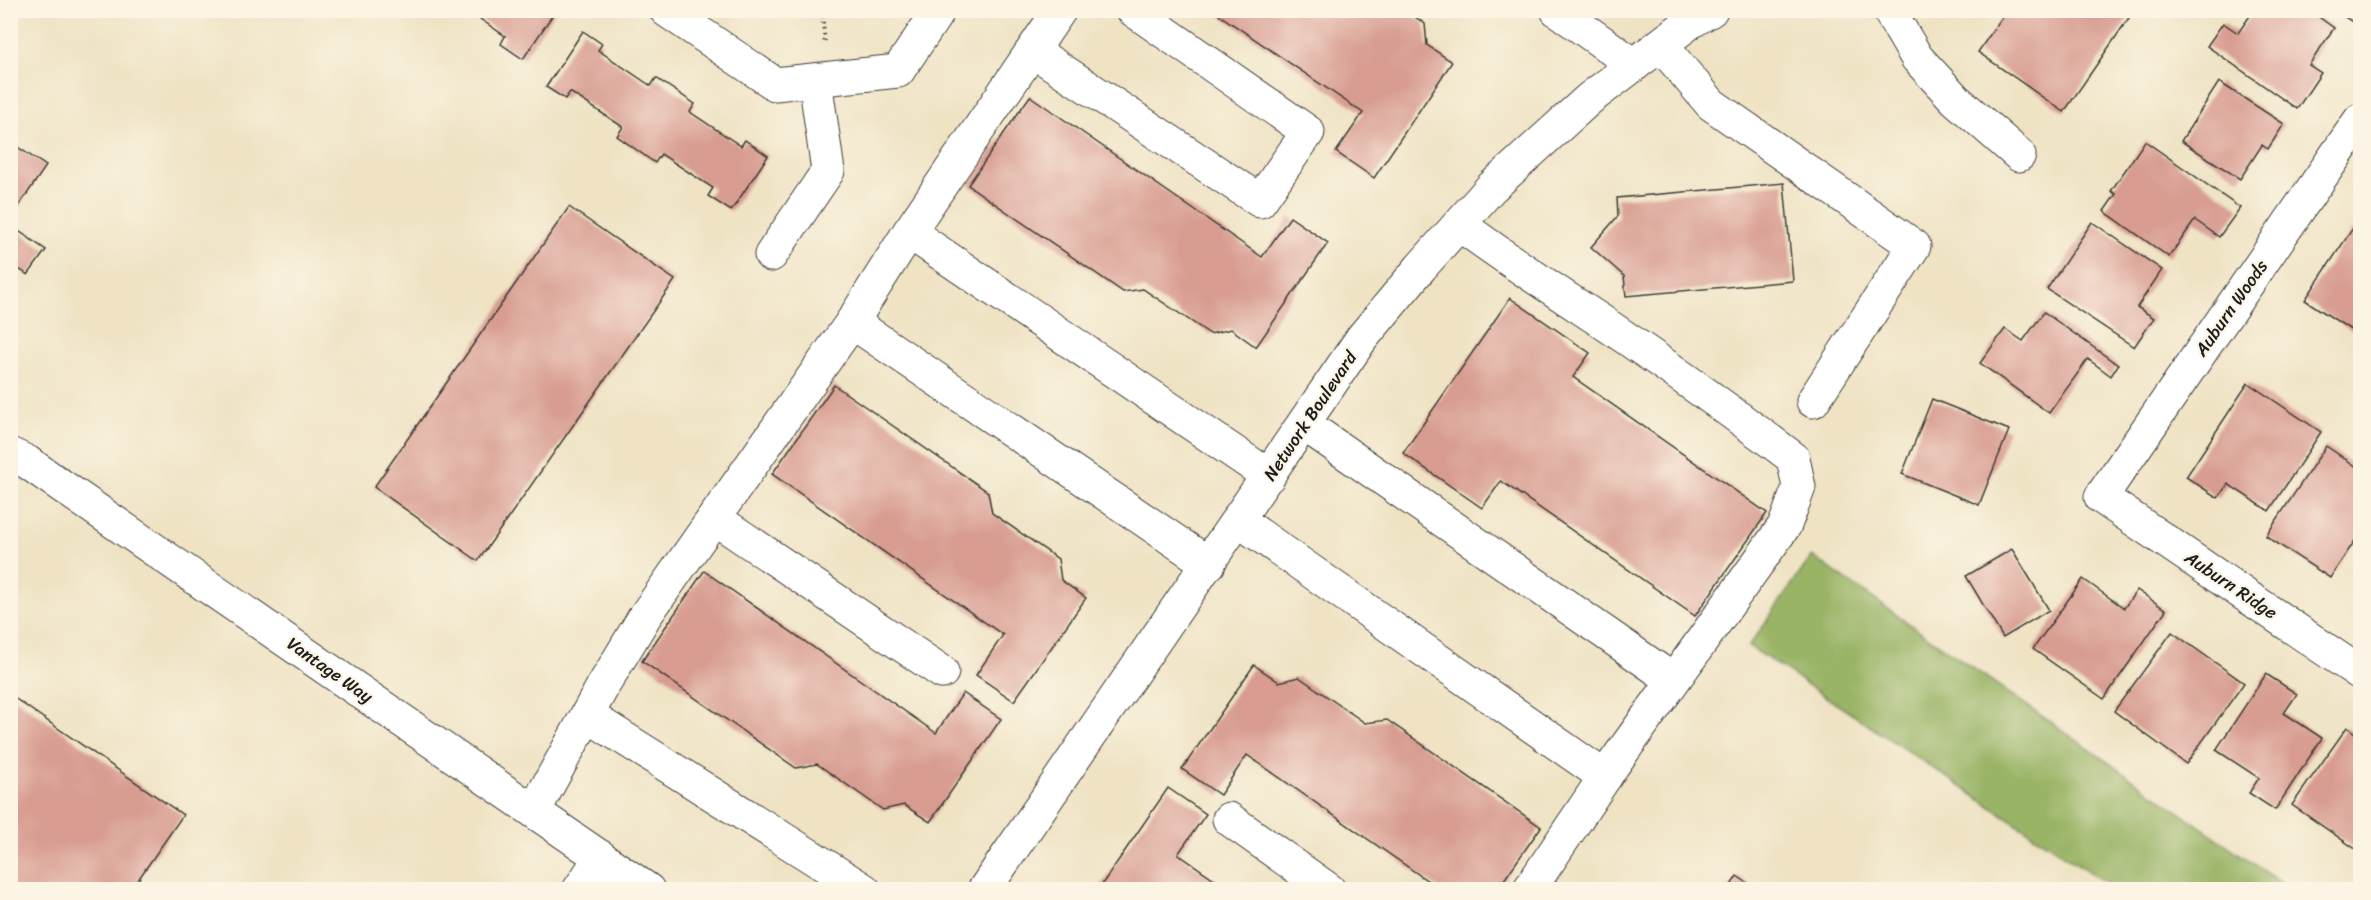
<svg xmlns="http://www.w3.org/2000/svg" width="2371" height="900" viewBox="0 0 2371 900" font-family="Sriracha,sans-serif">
  <rect width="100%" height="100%" fill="#fcf5e5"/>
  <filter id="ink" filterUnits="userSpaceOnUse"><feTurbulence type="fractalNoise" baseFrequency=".0167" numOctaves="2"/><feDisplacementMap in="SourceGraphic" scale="12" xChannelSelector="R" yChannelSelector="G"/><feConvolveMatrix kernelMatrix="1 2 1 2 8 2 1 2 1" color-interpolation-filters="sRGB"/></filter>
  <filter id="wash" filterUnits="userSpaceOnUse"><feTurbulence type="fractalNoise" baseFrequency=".008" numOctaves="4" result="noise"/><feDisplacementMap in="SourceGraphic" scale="24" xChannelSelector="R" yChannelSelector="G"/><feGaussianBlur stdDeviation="1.35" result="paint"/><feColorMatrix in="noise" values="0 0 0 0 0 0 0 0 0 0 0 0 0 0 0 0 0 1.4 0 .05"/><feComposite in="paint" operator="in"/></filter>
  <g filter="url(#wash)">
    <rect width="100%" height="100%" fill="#efe3c4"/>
    <polygon fill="#9ab466" stroke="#5b6841" stroke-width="1.5" points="1812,556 2290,889 2115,889 1749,646"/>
    <g id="blocks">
      <g fill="#d89c91">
        <polygon points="467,10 556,10 523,59 501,44 505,36"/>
        <polygon points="1212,10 1405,10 1425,24 1427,45 1452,62 1374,178 1336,152 1363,113"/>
        <polygon points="2007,10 2131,10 2133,12 2064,112 1978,52"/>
        <polygon points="2254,10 2309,10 2334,28 2309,65 2321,73 2297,109 2207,46 2223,23 2238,33"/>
        <polygon points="2334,10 2360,10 2360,19 2357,25"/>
        <polygon points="583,31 602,44 598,50 651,86 656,78 695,104 690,112 741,146 745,140 768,156 731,211 708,196 713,188 661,154 655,163 617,136 623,127 570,92 565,99 546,87"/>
        <polygon points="2219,82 2284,124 2268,149 2262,145 2240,179 2181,141"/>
        <polygon points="1030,96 1262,257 1290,217 1328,243 1256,347 1231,329 1210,334 1143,289 1123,292 968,185"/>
        <polygon points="2145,141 2240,208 2219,237 2195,220 2169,257 2104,211 2116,194 2111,191"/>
        <polygon points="10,142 46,166 10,219"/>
        <polygon points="1784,183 1793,281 1626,296 1624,276 1591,247 1618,216 1617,198"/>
        <polygon points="569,207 675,280 478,561 374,487"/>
        <polygon points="2092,222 2162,270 2137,307 2154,318 2134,347 2047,289"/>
        <polygon points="10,225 46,250 28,275 10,263"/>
        <polygon points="2353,228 2360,233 2360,336 2305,300"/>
        <polygon points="1510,298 1590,353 1573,377 1767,513 1695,616 1501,481 1482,508 1403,453"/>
        <polygon points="2044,312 2118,365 2111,376 2088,359 2049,413 1980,363 2005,329 2023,341"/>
        <polygon points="2248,383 2321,432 2269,511 2228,484 2218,498 2186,477"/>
        <polygon points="834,385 988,492 992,513 1058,559 1061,580 1086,598 1014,701 976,675 1003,635 772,474"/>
        <polygon points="1932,399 2009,430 1979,505 1902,474"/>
        <polygon points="2326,446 2360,469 2360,533 2330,578 2266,536"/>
        <polygon points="2012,549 2049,610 2003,638 1966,576"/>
        <polygon points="704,571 936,733 963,693 1001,719 930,822 904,805 883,810 817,764 796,768 642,661"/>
        <polygon points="2083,579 2124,608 2137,590 2166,610 2104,699 2033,649"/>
        <polygon points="2172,632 2244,683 2186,764 2114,711"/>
        <polygon points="1254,665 1279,682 1299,677 1365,723 1387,720 1541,827 1497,890 1441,890 1247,755 1220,795 1182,769"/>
        <polygon points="2266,674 2297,694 2284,713 2322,738 2275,810 2249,793 2259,778 2216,750"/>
        <polygon points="10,695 183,815 131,890 10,890"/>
        <polygon points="2347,727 2360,737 2360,852 2292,805"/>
        <polygon points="1168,788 1206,814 1178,854 1230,890 1098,890"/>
        <polygon points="1737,876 1758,890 1728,890"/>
      </g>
    </g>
  </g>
  <g filter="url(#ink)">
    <use href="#blocks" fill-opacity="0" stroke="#3c3a35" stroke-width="1.5"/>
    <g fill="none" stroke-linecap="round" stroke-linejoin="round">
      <defs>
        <g id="minor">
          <polyline points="666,10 775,84 898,71 939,10"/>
          <polyline points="1557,10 1634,65"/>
          <polyline points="1889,10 1917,58 1955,99 2019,155"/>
          <polyline points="1661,45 1711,104 1914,246 1813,401"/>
          <polyline points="1033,51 1260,201 1308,132 1133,10"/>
          <polyline points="2360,120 2101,497 2360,673"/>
          <path d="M1459 224C1507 260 1557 292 1607 325 1670 368 1732 412 1793 458L1799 487 1785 525 1613 765 1529 890"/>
          <polyline points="909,232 1060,10"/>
          <polyline points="771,255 828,171 815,80"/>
          <polyline points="1304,424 1673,680"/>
          <polyline points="10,454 27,462 648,890"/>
          <polyline points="714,518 942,672"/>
          <polyline points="1238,520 1605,777"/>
          <polyline points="1209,564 852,322 909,232 1269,476"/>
          <polyline points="587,715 864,890"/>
          <polyline points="534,811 603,686 645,616 852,322"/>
          <polyline points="1229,819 1329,890"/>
          <polyline points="579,890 601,857"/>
          <polyline points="984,890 1362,338 1421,267 1491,188 1589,99 1689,23 1711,10"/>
        </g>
      </defs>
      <use href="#minor" stroke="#3c3a35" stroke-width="35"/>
      <polyline stroke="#3c3a35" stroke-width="4" stroke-dasharray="1.5 4.5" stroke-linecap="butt" points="822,10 825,45"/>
      <use href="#minor" stroke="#fff" stroke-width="33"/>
    </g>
  </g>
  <g text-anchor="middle" stroke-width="4.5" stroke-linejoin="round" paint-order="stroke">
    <g font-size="18" fill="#1c1c1c" stroke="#fcf5e5">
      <text transform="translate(2231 308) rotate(-55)" y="6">Auburn Woods</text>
      <text transform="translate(1310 416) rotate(-56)" y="6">Network Boulevard</text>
      <text transform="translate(2231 585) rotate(34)" y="6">Auburn Ridge</text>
      <text transform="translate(330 670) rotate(35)" y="6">Vantage Way</text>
    </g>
  </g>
  <rect width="2371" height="900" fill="none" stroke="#fcf5e5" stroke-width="36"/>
</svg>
